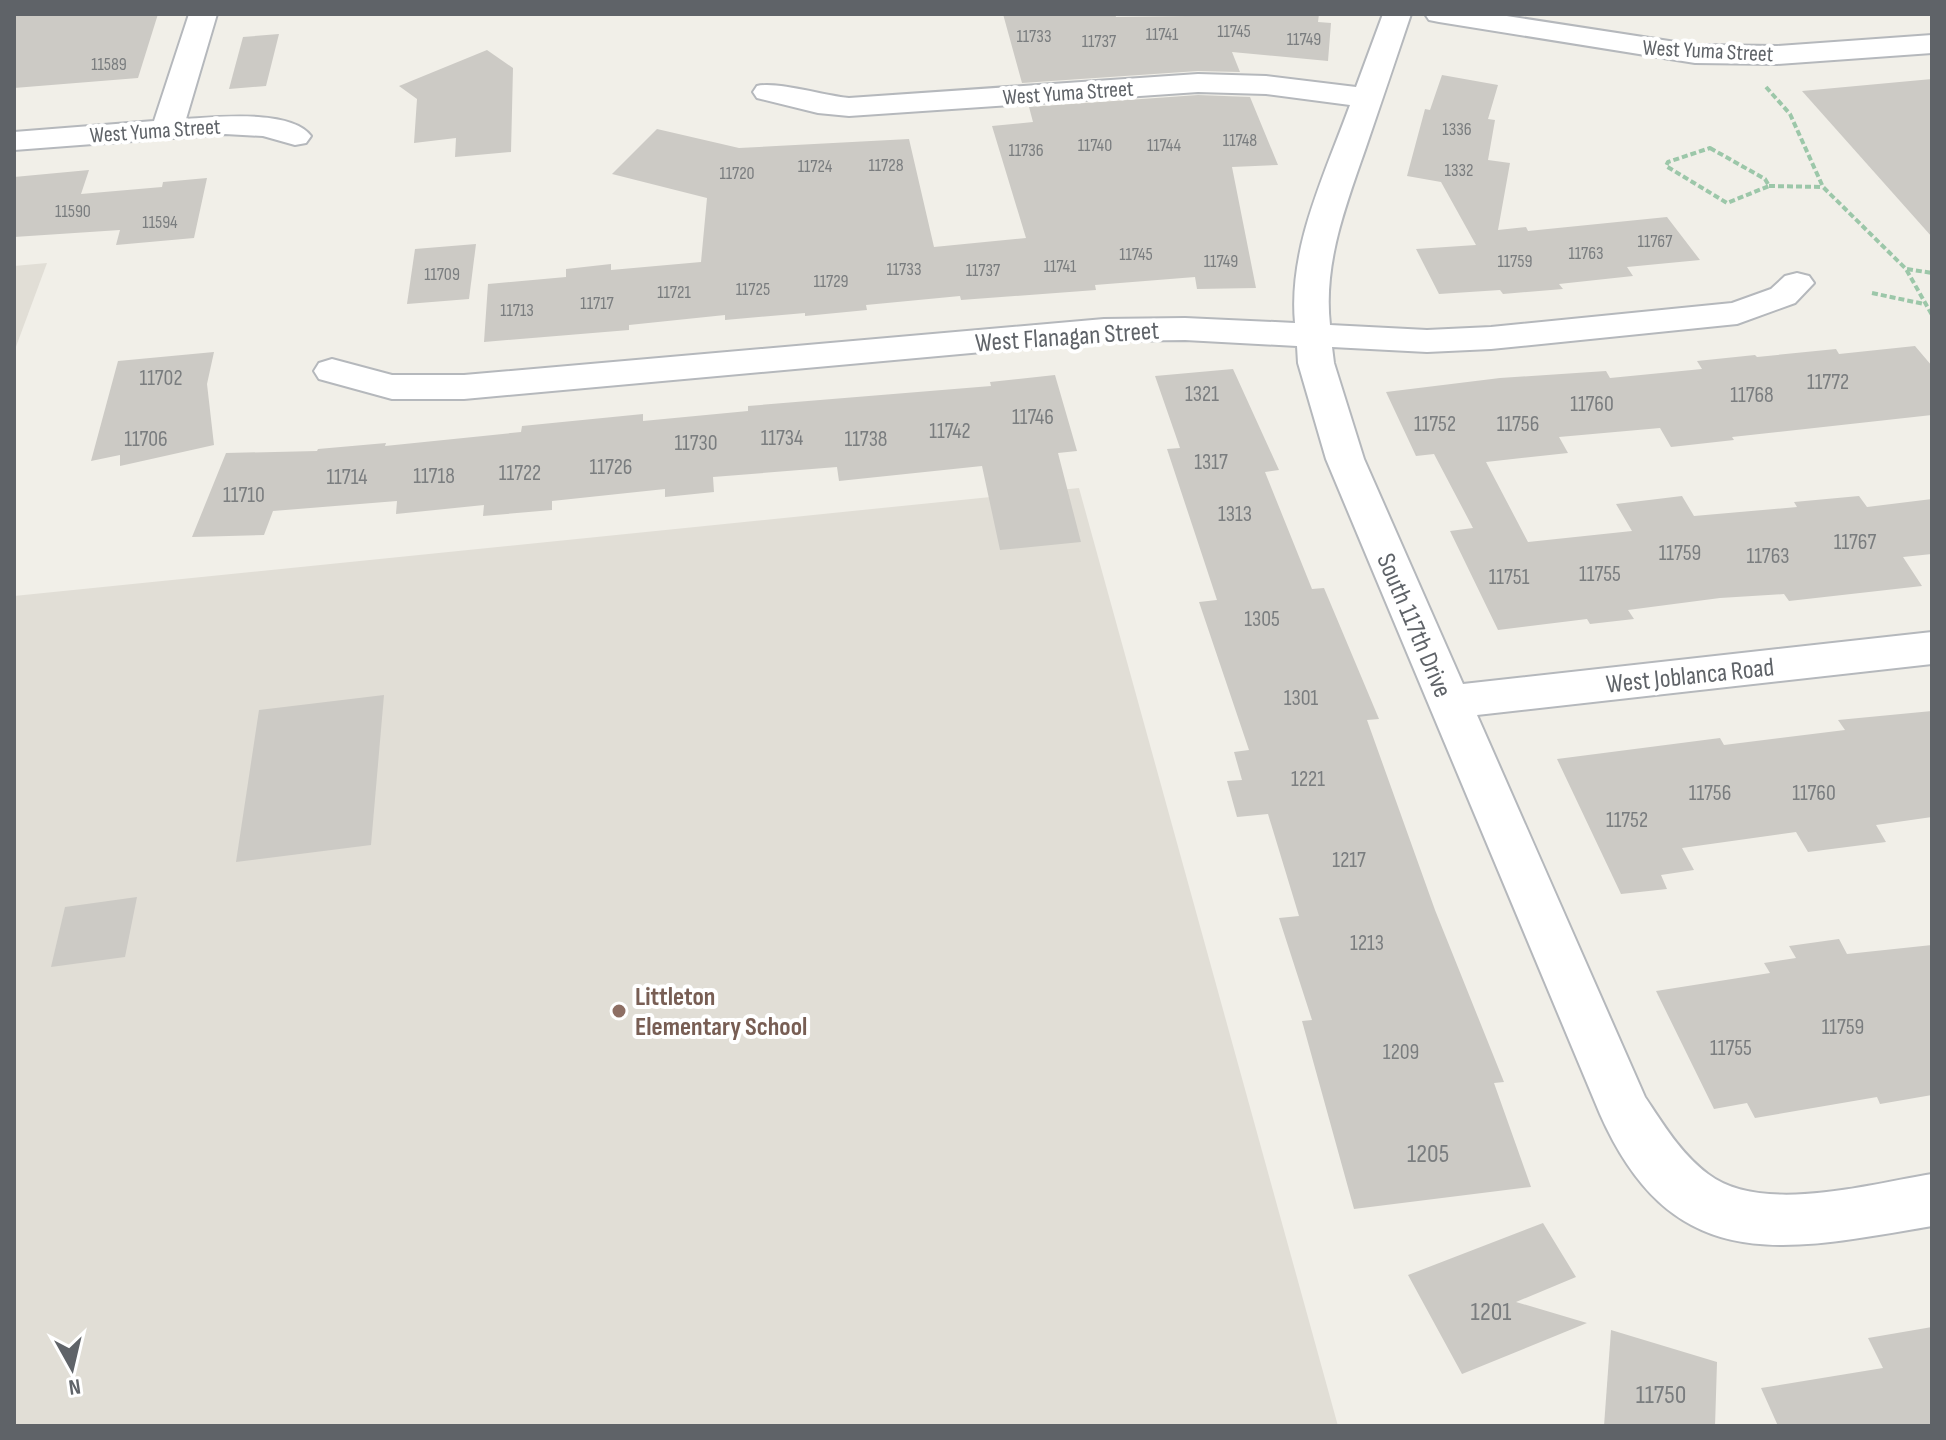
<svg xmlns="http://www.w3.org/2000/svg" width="1946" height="1440" viewBox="0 0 1946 1440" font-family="'Sofia Sans Condensed',sans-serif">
  <rect width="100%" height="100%" fill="#f1efe8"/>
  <g fill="#e1ded6">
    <polygon points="47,263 14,352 14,266"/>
    <polygon points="1079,488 1338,1426 14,1426 14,596"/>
  </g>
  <g fill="#cccac5">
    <polygon points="14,14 158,14 138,78 14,88"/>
    <polygon points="1003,14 1115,14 1116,17 1319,14 1318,22 1331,23 1328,61 1232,52 1240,72 1198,71 1022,83"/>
    <polygon points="279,34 266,86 229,89 243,37"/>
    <polygon points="487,50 513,68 511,152 455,157 456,138 414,143 417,99 399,86"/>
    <polygon points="1442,75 1498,85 1488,119 1495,120 1488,160 1510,163 1498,230 1526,227 1528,231 1667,217 1700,260 1627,267 1633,276 1559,284 1563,289 1503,294 1500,290 1439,294 1416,249 1476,245 1441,182 1407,176 1425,109 1430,110"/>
    <polygon points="1932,79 1932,237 1802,91"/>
    <polygon points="1198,95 1250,97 1278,165 1232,167 1256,288 1197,289 1195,277 1095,285 1096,290 961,300 960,296 866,305 867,310 805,316 805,313 725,320 725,315 629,325 629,330 484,342 488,284 566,277 566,269 611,264 611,270 701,262 707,198 612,174 657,129 739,148 909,139 934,247 1026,238 992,126 1033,122 1029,107"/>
    <polygon points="89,170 81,194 162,187 163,182 207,178 194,238 116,245 120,230 14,237 14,177"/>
    <polygon points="476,244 469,299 407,304 415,249"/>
    <polygon points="1915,346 1932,366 1932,415 1732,437 1734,440 1671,447 1660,428 1559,437 1568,453 1486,462 1528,542 1632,531 1616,504 1682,496 1694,516 1797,507 1794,502 1859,496 1867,507 1932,499 1932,554 1903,557 1922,586 1789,601 1784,594 1720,598 1628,610 1634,619 1590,624 1587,619 1498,630 1450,531 1473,528 1434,454 1416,456 1386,392 1500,378 1606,371 1610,378 1702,369 1697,361 1755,355 1757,357 1836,349 1839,354"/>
    <polygon points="214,352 207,384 214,445 120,466 120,455 91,461 118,361"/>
    <polygon points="1233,369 1279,470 1265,472 1312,589 1324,588 1379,719 1367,720 1435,910 1504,1082 1494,1083 1531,1187 1354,1209 1302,1021 1312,1020 1279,918 1299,916 1268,814 1237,817 1227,781 1242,780 1234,752 1249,750 1199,602 1217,600 1167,449 1180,448 1155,376"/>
    <polygon points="1055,375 1077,451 1058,453 1081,542 1000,550 982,466 839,481 837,467 713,477 714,492 665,497 665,489 552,501 552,510 483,516 484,505 396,514 397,501 273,511 264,535 192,537 226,453 317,451 318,449 386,443 385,446 521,432 522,426 643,414 643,421 748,411 748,406 991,386 990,382"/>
    <polygon points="384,695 371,845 236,862 259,710"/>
    <polygon points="1932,711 1932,817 1876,825 1886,842 1808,852 1796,832 1682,848 1694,870 1661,875 1667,889 1621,894 1557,759 1720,738 1724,745 1845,730 1838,720"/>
    <polygon points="137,897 125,957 51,967 65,907"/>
    <polygon points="1839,939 1847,954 1932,945 1932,1095 1880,1104 1877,1097 1755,1118 1747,1103 1714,1109 1656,991 1770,973 1764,963 1796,958 1789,946"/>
    <polygon points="1543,1223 1576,1277 1516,1302 1587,1323 1462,1374 1408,1275"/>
    <polygon points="1932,1327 1932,1426 1778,1426 1761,1388 1883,1368 1868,1338"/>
    <polygon points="1611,1330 1717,1362 1715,1426 1604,1426"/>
  </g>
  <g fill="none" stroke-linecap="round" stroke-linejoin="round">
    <defs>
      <g id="minor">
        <path d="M189 14H217L186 119C215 117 292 109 311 136L306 143 295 145 263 136 225 134 14 150V132L154 121Z"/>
        <path d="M1383 14H1411C1396 59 1381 103 1366 147 1346 205 1323 263 1330 325L1427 330 1491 327 1732 303 1771 289 1785 276 1797 273 1809 276 1814 283 1795 303 1737 324 1491 349 1427 352 1332 347 1334 363 1364 459 1463 684 1932 632V664L1477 715 1645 1097C1663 1124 1681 1154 1708 1174 1762 1215 1869 1184 1932 1174V1226C1785 1251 1673 1279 1600 1114L1326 459 1298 363 1297 346 1185 340 1104 341 464 399H392L319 379 314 371 319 363 332 359 392 375H464L1104 319 1185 318 1295 323C1288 248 1325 174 1350 105L1266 94 1198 92 849 116 818 113 757 98 753 92 757 86C776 81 826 96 849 98L1198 74 1266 76 1356 87Z"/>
        <polygon points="1425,14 1494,14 1695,45 1777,46 1932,35 1932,53 1777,64 1695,63 1439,22 1429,20"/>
      </g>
    </defs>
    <use href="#minor" stroke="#b5b8bc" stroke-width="4"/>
    <g stroke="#9cc7a9" stroke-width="4" stroke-dasharray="6 3" stroke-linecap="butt">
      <polyline points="1766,87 1790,114 1823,187 1906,269 1932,315"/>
      <polygon points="1710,148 1765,179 1769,186 1727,203 1666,166 1668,162"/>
      <polyline points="1769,186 1823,187"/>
      <polyline points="1907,269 1932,273"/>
      <polyline points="1872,293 1924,304"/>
    </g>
    <use href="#minor" fill="#fff" fill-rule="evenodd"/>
  </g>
  <circle fill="#8d6e63" stroke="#fff" stroke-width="3" cx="619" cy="1011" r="8"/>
  <g text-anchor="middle" stroke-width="8" stroke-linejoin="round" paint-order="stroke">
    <g font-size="18" fill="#7a7d7f">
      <text x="1234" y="37">11745</text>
      <text x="1162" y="40">11741</text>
      <text x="1034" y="42">11733</text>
      <text x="1304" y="45">11749</text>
      <text x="1099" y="47">11737</text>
      <text x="109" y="70">11589</text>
      <text x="1457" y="135">1336</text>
      <text x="1240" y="146">11748</text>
      <text x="1095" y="151">11740</text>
      <text x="1164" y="151">11744</text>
      <text x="1026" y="156">11736</text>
      <text x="886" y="171">11728</text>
      <text x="815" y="172">11724</text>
      <text x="1459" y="176">1332</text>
      <text x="737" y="179">11720</text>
      <text x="73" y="217">11590</text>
      <text x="160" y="228">11594</text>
      <text x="1655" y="247">11767</text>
      <text x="1586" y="259">11763</text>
      <text x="1136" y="260">11745</text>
      <text x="1221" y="267">11749</text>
      <text x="1515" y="267">11759</text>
      <text x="1060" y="272">11741</text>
      <text x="904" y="275">11733</text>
      <text x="983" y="276">11737</text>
      <text x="442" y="280">11709</text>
      <text x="831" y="287">11729</text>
      <text x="753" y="295">11725</text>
      <text x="674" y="298">11721</text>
      <text x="597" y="309">11717</text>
      <text x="517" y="316">11713</text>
    </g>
    <g font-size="22" fill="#5f6368" stroke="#fff">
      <text transform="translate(1708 50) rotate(3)" y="8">West Yuma Street</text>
      <text transform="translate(1068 92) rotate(-4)" y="8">West Yuma Street</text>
      <text transform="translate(155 130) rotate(-4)" y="8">West Yuma Street</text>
    </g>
    <g font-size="22" fill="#7a7d7f">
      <text x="161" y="385">11702</text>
      <text x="1828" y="389">11772</text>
      <text x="1202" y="401">1321</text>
      <text x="1752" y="402">11768</text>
      <text x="1592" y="411">11760</text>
      <text x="1033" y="424">11746</text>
      <text x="1435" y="431">11752</text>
      <text x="1518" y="431">11756</text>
      <text x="950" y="438">11742</text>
      <text x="782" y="445">11734</text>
      <text x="146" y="446">11706</text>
      <text x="866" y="446">11738</text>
      <text x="696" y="450">11730</text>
      <text x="1211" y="469">1317</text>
      <text x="611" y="474">11726</text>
      <text x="520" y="480">11722</text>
      <text x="434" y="483">11718</text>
      <text x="347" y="484">11714</text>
      <text x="244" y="502">11710</text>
      <text x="1235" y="521">1313</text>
      <text x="1855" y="549">11767</text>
      <text x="1680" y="560">11759</text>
      <text x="1768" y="563">11763</text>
      <text x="1600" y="581">11755</text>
      <text x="1509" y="584">11751</text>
      <text x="1262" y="626">1305</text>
      <text x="1301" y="705">1301</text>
      <text x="1308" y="786">1221</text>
      <text x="1710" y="800">11756</text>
      <text x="1814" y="800">11760</text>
      <text x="1627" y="827">11752</text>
      <text x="1349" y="867">1217</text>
      <text x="1367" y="950">1213</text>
      <text x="1843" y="1034">11759</text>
      <text x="1731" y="1055">11755</text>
      <text x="1401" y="1059">1209</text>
    </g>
    <g font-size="26" fill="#5f6368" stroke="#fff">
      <text transform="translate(1067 336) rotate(-4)" y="9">West Flanagan Street</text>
      <text transform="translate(1415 625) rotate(67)" y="9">South 117th Drive</text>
      <text transform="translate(1690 675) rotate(-6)" y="9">West Joblanca Road</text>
    </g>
    <g font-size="26" font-weight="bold" fill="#785e54" stroke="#fff" text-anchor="start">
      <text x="635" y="1005">Littleton<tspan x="635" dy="30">Elementary School</tspan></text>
    </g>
    <g font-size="26" fill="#7a7d7f">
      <text x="1428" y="1162">1205</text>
      <text x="1491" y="1320">1201</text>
      <text x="1661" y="1403">11750</text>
    </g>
  </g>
  <rect width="1946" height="1440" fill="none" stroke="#5f6368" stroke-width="32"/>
  <g transform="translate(72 1368) rotate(172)" stroke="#ffffff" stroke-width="6" paint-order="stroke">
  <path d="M0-6L14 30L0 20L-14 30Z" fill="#5f6368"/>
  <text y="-12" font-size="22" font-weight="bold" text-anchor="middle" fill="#5f6368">N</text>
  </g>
</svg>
